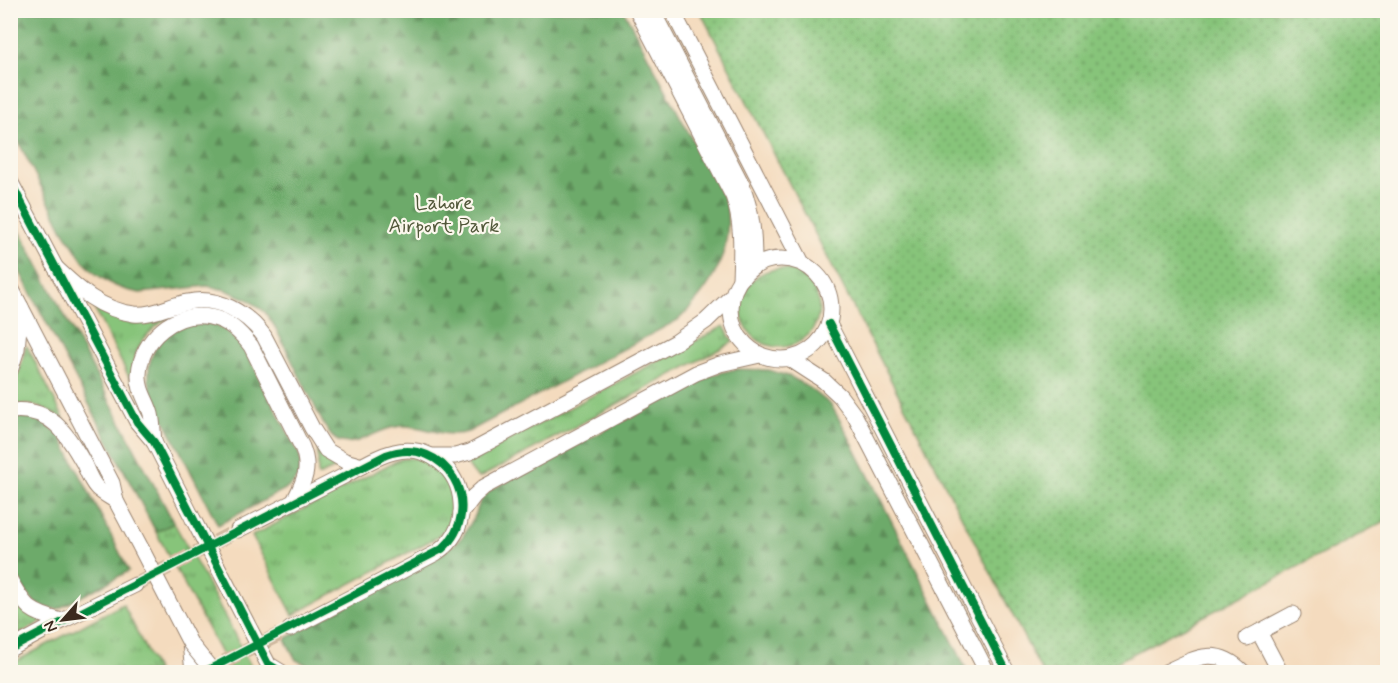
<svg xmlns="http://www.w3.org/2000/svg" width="1398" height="683" viewBox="0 0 1398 683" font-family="Mynerve,sans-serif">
  <defs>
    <pattern id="grass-tufts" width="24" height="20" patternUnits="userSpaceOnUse" patternTransform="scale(1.5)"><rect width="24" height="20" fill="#87c47a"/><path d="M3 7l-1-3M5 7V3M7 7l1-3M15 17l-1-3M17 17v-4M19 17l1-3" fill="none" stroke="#709f63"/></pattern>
    <pattern id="forest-firs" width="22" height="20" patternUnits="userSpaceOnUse" patternTransform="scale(1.5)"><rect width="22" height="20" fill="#6daa6a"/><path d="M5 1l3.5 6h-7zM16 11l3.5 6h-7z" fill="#5b8b57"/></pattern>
    <pattern id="park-dots" width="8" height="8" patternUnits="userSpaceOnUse" patternTransform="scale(1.5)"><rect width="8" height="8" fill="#87c47a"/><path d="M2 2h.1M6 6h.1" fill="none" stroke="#709f63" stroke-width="1.8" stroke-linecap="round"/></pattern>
  </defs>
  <rect width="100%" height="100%" fill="#fbf7ec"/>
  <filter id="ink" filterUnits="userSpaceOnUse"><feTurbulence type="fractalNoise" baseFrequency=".0167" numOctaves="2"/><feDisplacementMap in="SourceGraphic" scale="12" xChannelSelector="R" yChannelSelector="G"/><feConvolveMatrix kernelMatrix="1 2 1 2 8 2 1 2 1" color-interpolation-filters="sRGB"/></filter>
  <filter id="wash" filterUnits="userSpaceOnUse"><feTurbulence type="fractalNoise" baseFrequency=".008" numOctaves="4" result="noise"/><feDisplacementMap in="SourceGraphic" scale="24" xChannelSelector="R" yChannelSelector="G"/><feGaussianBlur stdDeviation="1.35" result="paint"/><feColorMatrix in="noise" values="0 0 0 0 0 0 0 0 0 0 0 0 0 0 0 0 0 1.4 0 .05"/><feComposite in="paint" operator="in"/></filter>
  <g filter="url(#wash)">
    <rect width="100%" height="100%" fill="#f4dbbe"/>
    <g fill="url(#grass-tufts)" stroke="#61774c" stroke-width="1.5">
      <circle cx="780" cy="308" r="39"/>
      <path d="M95 310C122 320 147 321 175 313 146 331 133 345 131 381Z"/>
      <polygon points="724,326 733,342 479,478 473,473 467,464 469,461"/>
      <path d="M27 346 65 421C47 408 33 402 11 405L10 386C20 376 23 360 25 347Z"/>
      <polygon points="318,450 340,466 318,476"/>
      <polygon points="410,458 421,459 441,468 455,494 454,513 450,522 445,530 435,538 293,615 252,536 390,464 401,459"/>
      <polygon points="174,523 202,573 254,672 231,672 156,532"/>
      <polygon points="10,590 42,621 18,635 18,620 11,600"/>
      <polygon points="123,604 157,672 11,672 11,664"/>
      <polygon points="1213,661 1234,672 1171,672"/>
    </g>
    <g fill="url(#forest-firs)" stroke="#546a44" stroke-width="1.5">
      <path d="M11 10 624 11 726 203C734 251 712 288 678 320L468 432C442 440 422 422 395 427 379 429 358 446 342 442 332 440 328 431 323 423L275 327 265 312 247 299 226 290 207 286 140 293 126 290 113 285 96 274 83 261 63 230 11 127Z"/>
      <polygon points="10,212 174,523 156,532 11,255"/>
      <path d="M194 324H213L224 329 243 346 300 456C301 470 301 475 291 486L218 525 154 400C140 364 155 330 194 324Z"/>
      <polygon points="736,369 769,370 791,377 810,388 831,405 846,431 968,672 324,672 296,660 285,639 443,553 455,544 463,536 475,516 481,499 492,489 711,375"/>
      <polygon points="24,417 38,419 60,435 129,571 58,609 46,608 35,603 22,587 11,565 10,418"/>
    </g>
    <polygon fill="url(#park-dots)" stroke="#61774c" stroke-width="1.5" points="700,11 1387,11 1387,520 1098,672 1042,672"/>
  </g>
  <g filter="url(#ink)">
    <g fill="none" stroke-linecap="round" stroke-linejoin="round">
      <g stroke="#cfb89e" stroke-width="15" stroke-dasharray="15 8" stroke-linecap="butt">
        <polyline points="135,585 238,530"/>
        <polyline points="204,672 290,629"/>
      </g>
      <defs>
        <g id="minor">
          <path d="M637 10 733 196C743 224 741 251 740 279"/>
          <path d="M652 10 742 185C753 215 754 235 754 266"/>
          <polyline points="672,10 802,263"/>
          <polyline points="10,181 137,422 154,442 193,519"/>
          <circle cx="781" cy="309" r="50"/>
          <path d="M55 267C78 289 101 310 134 314 152 316 170 305 188 302 217 295 247 313 264 336L312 428 326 450 345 461 362 466"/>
          <polyline points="10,286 112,483 116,501 141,548"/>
          <polyline points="829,324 1007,672"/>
          <polyline points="790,359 824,381 840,396 855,416 987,672"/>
          <polyline points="10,371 17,349 21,307"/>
          <path d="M10 411C50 406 67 433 84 464 87 471 91 482 97 488 102 493 110 497 116 501"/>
          <path d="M154 442C153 433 153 423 151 414 147 400 138 390 139 374 141 339 175 310 210 317 228 320 240 332 251 346L302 447C311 469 304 481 294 501"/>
          <polyline points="431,456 455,456 470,452 676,342 706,321 732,296"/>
          <polyline points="461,513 474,496 484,487 696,373 720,364 760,355"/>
          <path d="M238 530C273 512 308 494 344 476 360 467 377 456 394 452 427 443 459 469 461 503 463 524 454 541 436 553L290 629"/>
          <path d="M10 580C26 609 31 613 62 621"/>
          <polyline points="1259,632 1293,614"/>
          <polyline points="1247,638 1259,632 1279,670"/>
          <polyline points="190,643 193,672"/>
          <polyline points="10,649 62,621 135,585"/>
          <polyline points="268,664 281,672"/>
          <path d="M1166 672C1195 658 1216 645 1243 672"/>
        </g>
      </defs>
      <use href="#minor" stroke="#98826e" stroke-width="17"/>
      <use href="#minor" stroke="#fff" stroke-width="15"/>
      <defs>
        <g id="minor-bridge">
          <polyline points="193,519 268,664"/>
          <polyline points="141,548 190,643 207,664 212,672"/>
        </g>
      </defs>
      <use href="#minor-bridge" stroke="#98826e" stroke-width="17" stroke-linecap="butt"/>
      <use href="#minor-bridge" stroke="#fff" stroke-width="15"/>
      <defs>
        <g id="cycleway">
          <polyline points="10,181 137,422 154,442 268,664 281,672"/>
          <polyline points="829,324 1007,672"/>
          <path d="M10 649 386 455C446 433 488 508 442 549L204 672"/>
        </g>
      </defs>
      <use href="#cycleway" stroke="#fbf7ec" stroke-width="11"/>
      <use href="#cycleway" stroke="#00873e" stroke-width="8"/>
    </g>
  </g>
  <g text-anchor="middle" stroke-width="4.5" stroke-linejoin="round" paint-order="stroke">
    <g font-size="20" fill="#52583a" stroke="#fbf7ec">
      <text x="444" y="209">Lahore<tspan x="444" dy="23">Airport Park</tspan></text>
    </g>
  </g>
  <rect width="1398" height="683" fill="none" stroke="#fbf7ec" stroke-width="36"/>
  <g transform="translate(63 620) rotate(242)" stroke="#fbf7ec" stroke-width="4.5" paint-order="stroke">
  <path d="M0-4.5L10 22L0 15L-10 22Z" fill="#3b2a1e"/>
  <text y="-9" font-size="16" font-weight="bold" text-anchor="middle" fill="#3b2a1e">N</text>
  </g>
</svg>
